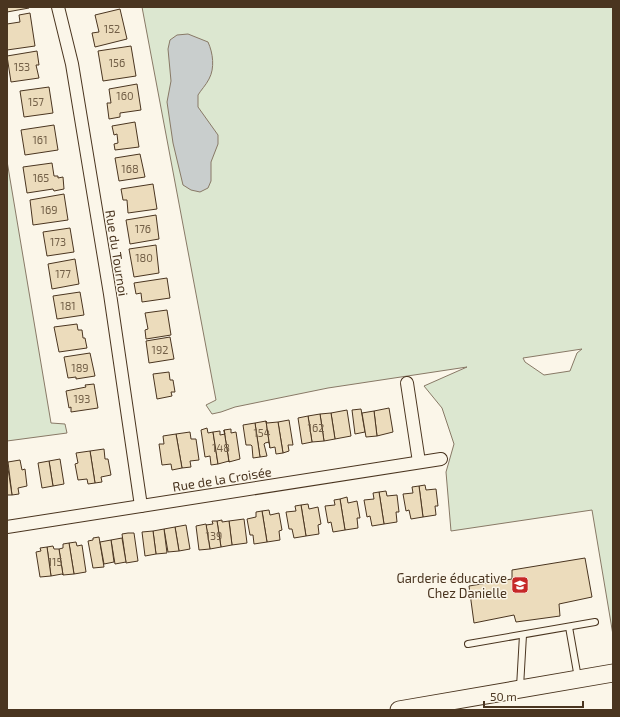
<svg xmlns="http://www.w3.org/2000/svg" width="620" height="717" viewBox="0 0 620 717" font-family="'Exo 2',sans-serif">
  <rect width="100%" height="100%" fill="#fbf6e9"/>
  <g fill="#dce7d0" stroke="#887966" fill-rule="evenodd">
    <path d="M142 7H613V635L592 510 451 531 446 472 454 444 442 408 424 386 467 367 328 388 235 407 221 412 212 414 206 405 216 400ZM582 349 577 353 570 371 544 375 525 362 523 358Z"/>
    <polygon points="7,161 51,423 65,424 67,433 7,441"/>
  </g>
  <path fill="#c9cecd" stroke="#887966" d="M188 34 208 42C213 53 215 68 209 79 206 85 201 90 198 95V107L218 135V144L211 162V181L208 188 200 192 191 190 183 185 173 143 167 102 171 81 168 49 170 40 177 35Z"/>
  <g fill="#ecdcbc" stroke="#4a3520">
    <polygon points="7,7 29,7 29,8 7,12"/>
    <polygon points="120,9 127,39 95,47 92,33 99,32 95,15"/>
    <polygon points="30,13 35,46 7,50 7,24 20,22 19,15"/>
    <polygon points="131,46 136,76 103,81 98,51"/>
    <polygon points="37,51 39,65 36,65 39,78 11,82 7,56"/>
    <polygon points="137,84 141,110 120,113 120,117 109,119 107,103 111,103 109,89"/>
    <polygon points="49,87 53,113 24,117 20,91"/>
    <polygon points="135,122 139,147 115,150 114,144 118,143 117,134 114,135 112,126"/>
    <polygon points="54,125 58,150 25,155 21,130"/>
    <polygon points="140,154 145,177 119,181 115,158"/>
    <polygon points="52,163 54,176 58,176 58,178 63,177 64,189 54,191 53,189 27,193 23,167"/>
    <polygon points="153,184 157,209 128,213 127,200 123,200 121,189"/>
    <polygon points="64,194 68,220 33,225 30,200"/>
    <polygon points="156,215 159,239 130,244 126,220"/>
    <polygon points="70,228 74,252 47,256 43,232"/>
    <polygon points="156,245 159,273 134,277 129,249"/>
    <polygon points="75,259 79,284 52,289 48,264"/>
    <polygon points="167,278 170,298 142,302 141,293 136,294 134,283"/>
    <polygon points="80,292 84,315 57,319 53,296"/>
    <polygon points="167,310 171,335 146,339 145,330 148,329 145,313"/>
    <polygon points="77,324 78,330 82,330 83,338 85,338 87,348 59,352 54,327"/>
    <polygon points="170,337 174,359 149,363 146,341"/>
    <polygon points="90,353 95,376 76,379 76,377 68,378 64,357"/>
    <polygon points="169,372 170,380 173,380 175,392 171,392 172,396 157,399 153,374"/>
    <polygon points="94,384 98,408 71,412 71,407 69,408 66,391 86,387 85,385"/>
    <polygon points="389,408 393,432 377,436 374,411"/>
    <polygon points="361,409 365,432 355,434 352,410"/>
    <polygon points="347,410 351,436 335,439 331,413"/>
    <polygon points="374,411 377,436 366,437 362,413"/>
    <polygon points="331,413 335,439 324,441 320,414"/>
    <polygon points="320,414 324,441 312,442 308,416"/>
    <polygon points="308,416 312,442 302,444 298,418"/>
    <polygon points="289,420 293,445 288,445 289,451 283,453 278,422"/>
    <polygon points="266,421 270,448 269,442 265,443 264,444 267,456 260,457 255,423"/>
    <polygon points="266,421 267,423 278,422 283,453 276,454 275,447 270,448"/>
    <polygon points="255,423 260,457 253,458 252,446 251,445 246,445 243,425"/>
    <polygon points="207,428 208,433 213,432 218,464 211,465 210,456 205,457 201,430"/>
    <polygon points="231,429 231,433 236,432 240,459 229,462 224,430"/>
    <polygon points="224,430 229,462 229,461 218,464 213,432 220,431 220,435 225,434"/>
    <polygon points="190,432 191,439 196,439 199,460 190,461 191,467 182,468 176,434"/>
    <polygon points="176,434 182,468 172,470 171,464 162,465 159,444 164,444 163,436"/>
    <polygon points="104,449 105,459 108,459 111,475 101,477 102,482 95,483 90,451"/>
    <polygon points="90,451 95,483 88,484 87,479 78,480 75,464 78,463 76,453"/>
    <polygon points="60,459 64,484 53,486 49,461"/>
    <polygon points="20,460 22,470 25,469 27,486 18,488 19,494 12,495 8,462"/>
    <polygon points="49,461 53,486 42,488 38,463"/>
    <polygon points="7,462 12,495 7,495"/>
    <polygon points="425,485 426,490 436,489 438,506 435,506 436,515 423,517 419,486"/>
    <polygon points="419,486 423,517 411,519 409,510 406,511 403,494 413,493 412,487"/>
    <polygon points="386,491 387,496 397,495 399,512 396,512 397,522 384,524 379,492"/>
    <polygon points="379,492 384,524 372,526 370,516 367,517 364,500 374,499 373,493"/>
    <polygon points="347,497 348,503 357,501 360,518 357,518 358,528 345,530 340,499"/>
    <polygon points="340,499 345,530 333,532 331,522 328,523 325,506 335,505 334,500"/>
    <polygon points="308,504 309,509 318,507 321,524 318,525 319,534 306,536 301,505"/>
    <polygon points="301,505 306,536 294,538 292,529 289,529 286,512 296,511 295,506"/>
    <polygon points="269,510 270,515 279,513 282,530 279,531 280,540 267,542 262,511"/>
    <polygon points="262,511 267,542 254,544 253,535 250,535 247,519 256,517 256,512"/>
    <polygon points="244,519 247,543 232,545 229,521"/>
    <polygon points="222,520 222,522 229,521 232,545 221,547 217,521"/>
    <polygon points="212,521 217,521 221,547 210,549 206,525 213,524"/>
    <polygon points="206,524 210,549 199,550 196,526"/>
    <polygon points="186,525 190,549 179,551 175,527"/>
    <polygon points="175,527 179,551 168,552 164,529"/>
    <polygon points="164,529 167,553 156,554 153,531"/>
    <polygon points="153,531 156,554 145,556 142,532"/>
    <polygon points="128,533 134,533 138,561 126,563 122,534"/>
    <polygon points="99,537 104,567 93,568 88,541 93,540 93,538"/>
    <polygon points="122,538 126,562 115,564 111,540"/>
    <polygon points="111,540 114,562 104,564 100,542"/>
    <polygon points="76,542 77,546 82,545 86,572 74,574 69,543"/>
    <polygon points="69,543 74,574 63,575 59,549 63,548 63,544"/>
    <polygon points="53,546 54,549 59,549 63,575 62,574 51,576 47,547"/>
    <polygon points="47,547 51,576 40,577 36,552 41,551 40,548"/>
    <polygon points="585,558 592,597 559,604 560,616 516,622 514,615 474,623 469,586 512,579 512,570"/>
  </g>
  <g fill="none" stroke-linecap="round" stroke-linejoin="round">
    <defs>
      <g id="lane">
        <polyline points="569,627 578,678"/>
        <polyline points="468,644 595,622"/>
        <polyline points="520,687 523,635"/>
      </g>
      <g id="street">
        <polyline points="58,7 72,64 110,294 141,506"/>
        <polyline points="407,383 419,462"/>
        <polyline points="7,527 441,459"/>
      </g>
      <polyline id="secondary" points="399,710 613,673"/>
    </defs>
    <use href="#lane" stroke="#4a3520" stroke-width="8"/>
    <use href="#street" stroke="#4a3520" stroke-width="14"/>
    <use href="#secondary" stroke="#4a3520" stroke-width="19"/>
    <use href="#lane" stroke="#fbf6e9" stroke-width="6"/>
    <use href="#street" stroke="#fbf6e9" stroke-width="12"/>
    <use href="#secondary" stroke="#fbf6e9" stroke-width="17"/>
  </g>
  <defs>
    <symbol id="school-square" viewBox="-11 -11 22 22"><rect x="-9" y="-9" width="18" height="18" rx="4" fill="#c62828" stroke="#fbf6e9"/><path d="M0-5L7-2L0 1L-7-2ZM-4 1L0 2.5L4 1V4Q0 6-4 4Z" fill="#fff"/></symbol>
  </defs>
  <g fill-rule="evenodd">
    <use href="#school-square" x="510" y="575" width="20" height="20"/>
  </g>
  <g text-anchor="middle" stroke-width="3" stroke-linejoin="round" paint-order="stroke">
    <g font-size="11" fill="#725f47">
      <text x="112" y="33">152</text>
      <text x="117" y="67">156</text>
      <text x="22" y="71">153</text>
      <text x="125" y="100">160</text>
      <text x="36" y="106">157</text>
      <text x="40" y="144">161</text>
      <text x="130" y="173">168</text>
      <text x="41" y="182">165</text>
      <text x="49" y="214">169</text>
      <text x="143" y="233">176</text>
      <text x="58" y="246">173</text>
      <text x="144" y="262">180</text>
      <text x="63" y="278">177</text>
      <text x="68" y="310">181</text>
      <text x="160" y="354">192</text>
      <text x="80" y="372">189</text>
      <text x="82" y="403">193</text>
      <text x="316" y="432">162</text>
      <text x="262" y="437">154</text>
      <text x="221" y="452">148</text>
      <text x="214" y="540">139</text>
      <text x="55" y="566">115</text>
    </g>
    <g font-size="13" fill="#4a3520" stroke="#fbf6e9">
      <text transform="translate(117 253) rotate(81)" y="5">Rue du Tournoi</text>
      <text transform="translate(222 479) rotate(-9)" y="5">Rue de la Croisée</text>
    </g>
    <g font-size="13" fill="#4a3520" stroke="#fbf6e9" text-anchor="end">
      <text x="507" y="583">Garderie éducative<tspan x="507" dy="15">Chez Danielle</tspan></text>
    </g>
  </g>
  <rect width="620" height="717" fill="none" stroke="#4a3520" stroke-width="16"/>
  <path d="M484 701v6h99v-6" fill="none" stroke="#4a3520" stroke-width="2"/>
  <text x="490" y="701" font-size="12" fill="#4a3520" stroke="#fbf6e9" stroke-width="3" paint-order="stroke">50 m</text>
</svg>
